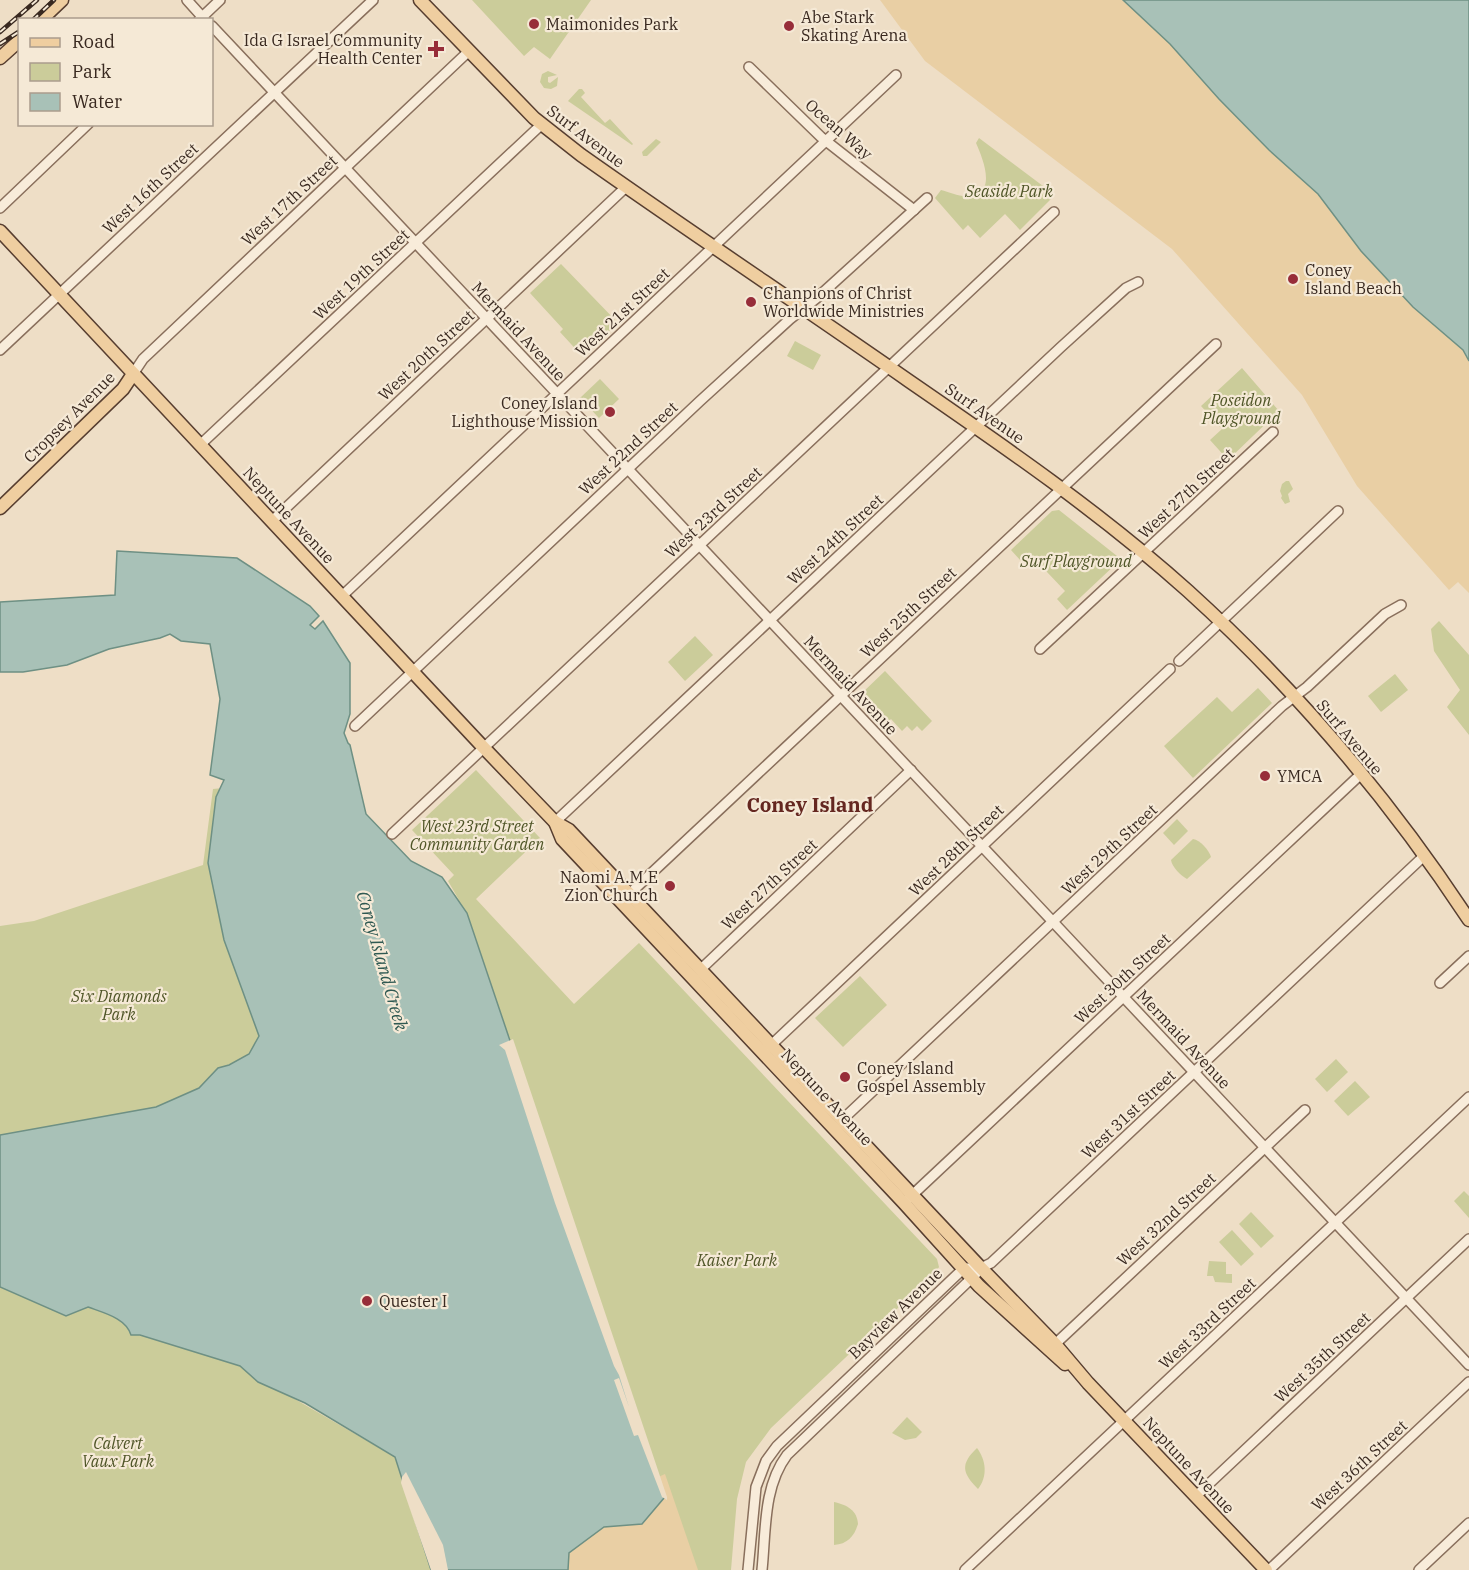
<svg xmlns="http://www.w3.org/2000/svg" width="1469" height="1570" viewBox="0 0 1469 1570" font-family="'IBM Plex Serif',serif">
  <rect width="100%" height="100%" fill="#eedec6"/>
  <g fill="#cbcc9a">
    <polygon points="472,0 591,0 550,59 534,47 524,56"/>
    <polygon points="548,71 557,75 548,77 548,82 550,83 558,77 557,86 551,89 544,88 540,82 542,74"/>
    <polygon points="579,89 582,89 585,93 581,97 605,123 610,119 633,144 632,145 568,101"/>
    <path d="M979 138 1055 195 1020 230 1005 214 980 238 968 225 963 230 935 198 941 190C949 192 960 197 968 196 998 195 983 159 976 143Z"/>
    <polygon points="656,139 661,142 647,156 643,156 642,152"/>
    <polygon points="561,264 618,323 582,356 560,332 563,329 530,293"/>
    <polygon points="795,341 821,355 813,370 787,356"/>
    <polygon points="1242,368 1279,411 1228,460 1210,440 1222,429 1201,406"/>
    <polygon points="600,379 619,399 599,418 580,398"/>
    <polygon points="1286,481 1289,481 1293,489 1288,494 1290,502 1285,504 1281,498 1282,496 1280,491 1282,484"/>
    <polygon points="1059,510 1117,556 1117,563 1067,610 1057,599 1065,591 1029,553 1021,561 1011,550 1052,511"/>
    <polygon points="1439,621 1469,655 1469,735 1447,707 1460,690 1434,651 1431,629"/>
    <polygon points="695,636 713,655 685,681 668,662"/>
    <polygon points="885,671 932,721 922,731 917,726 912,731 907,726 902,731 891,719 888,722 861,694"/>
    <polygon points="1395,674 1408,690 1381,712 1368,696"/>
    <polygon points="1258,688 1272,703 1193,778 1164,746 1217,697 1232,712"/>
    <polygon points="476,770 540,838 476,899 574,1004 639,943 937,1259 939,1267 936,1272 771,1428 746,1462 737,1499 731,1570 568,1570 401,851 411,861 442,877 459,900 448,881 454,875 412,830"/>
    <polygon points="223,788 285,1029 206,1338 293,1398 395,1457 431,1570 0,1570 0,926 34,921 203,865 213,789"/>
    <polygon points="1177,819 1188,831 1174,845 1163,833"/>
    <path d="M1193 839C1200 840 1209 850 1211 857L1187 879C1181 876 1172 867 1171 860Z"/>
    <polygon points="860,976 887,1005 843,1047 815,1018"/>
    <polygon points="1336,1059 1348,1072 1327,1092 1315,1079"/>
    <polygon points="1355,1081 1370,1097 1348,1116 1334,1101"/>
    <polygon points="1464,1191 1469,1196 1469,1218 1454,1201"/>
    <polygon points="1251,1212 1274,1236 1261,1248 1239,1224"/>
    <polygon points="1232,1230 1254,1254 1241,1266 1219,1242"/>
    <polygon points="1209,1261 1226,1262 1226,1274 1232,1274 1232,1283 1215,1282 1213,1276 1207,1276"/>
    <polygon points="907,1417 922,1432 916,1438 905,1440 892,1433"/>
    <path d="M977 1448C986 1460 988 1476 978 1489 962 1473 960 1464 977 1448Z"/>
    <path d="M834 1502C847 1505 857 1510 858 1524 854 1537 847 1544 834 1545Z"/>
  </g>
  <g fill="#e9cfa4">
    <polygon points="880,0 1123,0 1170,44 1219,99 1269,150 1318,194 1361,251 1413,307 1463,350 1469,361 1469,593 1458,582 1449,590 1357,486 1302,395 1172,249 925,61"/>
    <polygon points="665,1474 698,1570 498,1570 656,1478"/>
  </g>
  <g fill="#a8c1b7" stroke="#6e9084" stroke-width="1.5">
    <polygon points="1123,0 1469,0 1469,361 1463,350 1413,307 1361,251 1318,194 1269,150 1219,99 1170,44"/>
    <path d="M117 551 237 558 310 606 319 616 310 625 315 629 323 621 350 663V714L344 733 348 743 350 745 366 814 411 861 442 877 467 913 664 1498 642 1524 604 1527 569 1553 568 1570H431L395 1457 305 1403 258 1382 240 1366 140 1335H131C126 1318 104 1313 88 1307L66 1316 0 1287V1135L156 1107 199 1088 218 1068 229 1065 249 1054 259 1036 224 940 208 863 216 797 224 780 210 775 220 699 210 644 181 641 170 634 160 638 109 649 67 665 23 672H0V602L115 595Z"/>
  </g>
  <g fill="#eedec6">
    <polygon points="513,1039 667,1497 667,1500 662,1497 638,1435 634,1436 614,1380 619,1378 629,1407 619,1375 614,1366 555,1203 505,1050 499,1045"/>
    <polygon points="406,1472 443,1545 448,1570 431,1570 401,1483 402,1477"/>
  </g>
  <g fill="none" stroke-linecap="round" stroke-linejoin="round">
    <defs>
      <g id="minor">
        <polyline points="187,0 205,20"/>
        <polyline points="199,20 220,0"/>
        <polyline points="212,26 1469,1365"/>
        <polyline points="749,67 821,137 914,210"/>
        <polyline points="0,208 88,124"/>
        <polyline points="0,350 373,0"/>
        <polyline points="133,374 143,359 469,51"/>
        <polyline points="200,445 542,124"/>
        <polyline points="272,521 626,187"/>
        <polyline points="342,596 896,75"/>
        <polyline points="1040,649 1273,432"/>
        <polyline points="1179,661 1338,511"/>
        <polyline points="355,726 700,401 790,319 818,297 927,198"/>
        <polyline points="555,822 1061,347 1126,288 1138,282"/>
        <polyline points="392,834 1054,212"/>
        <polyline points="625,898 1216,344"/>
        <polyline points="700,970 911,770"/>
        <polyline points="1440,983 1469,956"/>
        <polyline points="767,1049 1170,669"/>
        <polyline points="842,1120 1282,706 1307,687 1385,614 1401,605"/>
        <polyline points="908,1199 1361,774"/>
        <polyline points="1052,1347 1305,1110"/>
        <polyline points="1196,1496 1469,1239"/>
        <polyline points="748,1570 756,1487 766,1461 777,1446 964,1268 981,1268 991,1263 1425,855"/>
        <path d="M762 1570C766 1531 763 1487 787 1455L976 1274"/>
        <polyline points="965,1570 1469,1097"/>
        <polyline points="1269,1570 1469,1382"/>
        <polyline points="1419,1570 1469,1523"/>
      </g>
      <g id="major">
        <path d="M420 0 534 118 581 155C690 232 800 305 909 381 1005 447 1101 513 1188 591 1295 688 1390 800 1469 920"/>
        <polyline points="41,20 62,0"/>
        <polyline points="0,58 20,40"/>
        <polyline points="0,231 484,748 555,822 569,830 981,1268 1055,1344 1088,1383 1266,1570"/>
        <polyline points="0,508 123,389 133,374"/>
        <polyline points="555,822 562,839 904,1203 979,1286 1065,1364"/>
      </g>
    </defs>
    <use href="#minor" stroke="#896f5c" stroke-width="12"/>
    <use href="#major" stroke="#573e30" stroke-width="15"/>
    <use href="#minor" stroke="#f8ecda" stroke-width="9"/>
    <use href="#major" stroke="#efcea0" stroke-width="12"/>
    <defs>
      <g id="rail">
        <polyline points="33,20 54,0"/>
        <polyline points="0,32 37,0"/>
        <polyline points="0,44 20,31"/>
      </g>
    </defs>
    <use href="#rail" stroke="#392920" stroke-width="4.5"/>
    <use href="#rail" stroke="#f5e9d6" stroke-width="2" stroke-dasharray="7" stroke-linecap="butt"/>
  </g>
  <g fill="#972d39" stroke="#f5e9d6" stroke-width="2">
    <circle cx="534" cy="24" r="6"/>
    <circle cx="789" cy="26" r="6"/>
    <path d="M433 40h6v6h6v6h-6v6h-6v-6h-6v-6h6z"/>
    <circle cx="1293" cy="279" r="6"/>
    <circle cx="751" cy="302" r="6"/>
    <circle cx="610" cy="412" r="6"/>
    <circle cx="1265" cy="776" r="6"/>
    <circle cx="670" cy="886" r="6"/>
    <circle cx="845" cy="1077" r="6"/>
    <circle cx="367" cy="1301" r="6"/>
  </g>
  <g text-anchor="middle" stroke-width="4.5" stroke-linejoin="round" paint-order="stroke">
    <g font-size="16" fill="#392920" stroke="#f5e9d6" text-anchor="start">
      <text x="801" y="23">Abe Stark<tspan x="801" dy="18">Skating Arena</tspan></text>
      <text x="546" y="30">Maimonides Park</text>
      <text x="422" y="46" text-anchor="end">Ida G Israel Community<tspan x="422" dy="18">Health Center</tspan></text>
      <text x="1305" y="276">Coney<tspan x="1305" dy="18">Island Beach</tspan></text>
      <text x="763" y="299">Chanpions of Christ<tspan x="763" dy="18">Worldwide Ministries</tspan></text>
      <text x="598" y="409" text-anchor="end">Coney Island<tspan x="598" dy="18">Lighthouse Mission</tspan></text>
      <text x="1277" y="782">YMCA</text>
      <text x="658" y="883" text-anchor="end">Naomi A.M.E<tspan x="658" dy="18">Zion Church</tspan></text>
      <text x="857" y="1074">Coney Island<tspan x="857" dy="18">Gospel Assembly</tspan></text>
      <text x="379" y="1307">Quester I</text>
    </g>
    <g font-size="16" fill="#392920" stroke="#f5e9d6">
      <text transform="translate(839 129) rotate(41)" y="6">Ocean Way</text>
      <text transform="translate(586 136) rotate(37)" y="6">Surf Avenue</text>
      <text transform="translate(150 188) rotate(-43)" y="6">West 16th Street</text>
      <text transform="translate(289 200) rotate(-43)" y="6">West 17th Street</text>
      <text transform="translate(361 274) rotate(-43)" y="6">West 19th Street</text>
      <text transform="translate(622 312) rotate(-43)" y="6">West 21st Street</text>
      <text transform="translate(519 331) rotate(47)" y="6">Mermaid Avenue</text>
      <text transform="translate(426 355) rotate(-43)" y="6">West 20th Street</text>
      <text transform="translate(985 413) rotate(35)" y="6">Surf Avenue</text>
      <text transform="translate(69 417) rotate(-45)" y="6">Cropsey Avenue</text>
      <text transform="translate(628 448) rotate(-43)" y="6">West 22nd Street</text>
      <text transform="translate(1186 493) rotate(-43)" y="6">West 27th Street</text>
      <text transform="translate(713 512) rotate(-43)" y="6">West 23rd Street</text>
      <text transform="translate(289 515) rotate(47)" y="6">Neptune Avenue</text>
      <text transform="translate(835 539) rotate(-43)" y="6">West 24th Street</text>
      <text transform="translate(908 612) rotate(-43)" y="6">West 25th Street</text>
      <text transform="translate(851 685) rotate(47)" y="6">Mermaid Avenue</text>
      <text transform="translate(1350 737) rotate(50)" y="6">Surf Avenue</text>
      <text transform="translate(1109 849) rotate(-43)" y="6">West 29th Street</text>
      <text transform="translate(956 850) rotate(-44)" y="6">West 28th Street</text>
      <text transform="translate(769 884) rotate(-43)" y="6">West 27th Street</text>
      <text transform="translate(1122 978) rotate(-43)" y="6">West 30th Street</text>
      <text transform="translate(1184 1039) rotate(47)" y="6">Mermaid Avenue</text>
      <text transform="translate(827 1097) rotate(47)" y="6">Neptune Avenue</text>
      <text transform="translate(1128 1114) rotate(-43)" y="6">West 31st Street</text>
      <text transform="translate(1166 1219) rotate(-43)" y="6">West 32nd Street</text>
      <text transform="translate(895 1313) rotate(-44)" y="6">Bayview Avenue</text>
      <text transform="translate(1207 1323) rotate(-43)" y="6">West 33rd Street</text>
      <text transform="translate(1322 1357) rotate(-43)" y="6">West 35th Street</text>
      <text transform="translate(1189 1465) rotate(47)" y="6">Neptune Avenue</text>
      <text transform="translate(1359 1465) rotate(-43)" y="6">West 36th Street</text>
    </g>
    <g font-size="16" font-style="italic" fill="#4f5527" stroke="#f5e9d6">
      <text x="1009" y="197">Seaside Park</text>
      <text x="1241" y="406">Poseidon<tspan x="1241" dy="18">Playground</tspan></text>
      <text x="1076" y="567">Surf Playground</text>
      <text x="477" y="832">West 23rd Street<tspan x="477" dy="18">Community Garden</tspan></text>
      <text x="119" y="1002">Six Diamonds<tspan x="119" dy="18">Park</tspan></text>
      <text x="737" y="1266">Kaiser Park</text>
      <text x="118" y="1449">Calvert<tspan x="118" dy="18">Vaux Park</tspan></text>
    </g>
    <g font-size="18" font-style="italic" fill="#2f5952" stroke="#f5e9d6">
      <text transform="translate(382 961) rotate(74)" y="6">Coney Island Creek</text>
    </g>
    <g font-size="20" font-weight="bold" fill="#652720" stroke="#f5e9d6">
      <text x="810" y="812">Coney Island</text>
    </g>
  </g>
  <rect x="18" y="18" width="195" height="108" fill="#f5e9d6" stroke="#aa9c8d" stroke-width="1.5"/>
  <rect x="30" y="38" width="30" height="9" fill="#efcea0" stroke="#aa9c8d" stroke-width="1.5"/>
  <text x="72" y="48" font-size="18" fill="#392920">Road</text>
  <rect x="30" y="63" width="30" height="18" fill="#cbcc9a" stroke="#aa9c8d" stroke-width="1.5"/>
  <text x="72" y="78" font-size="18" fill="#392920">Park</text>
  <rect x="30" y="93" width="30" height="18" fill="#a8c1b7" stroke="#aa9c8d" stroke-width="1.5"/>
  <text x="72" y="108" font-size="18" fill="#392920">Water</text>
</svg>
